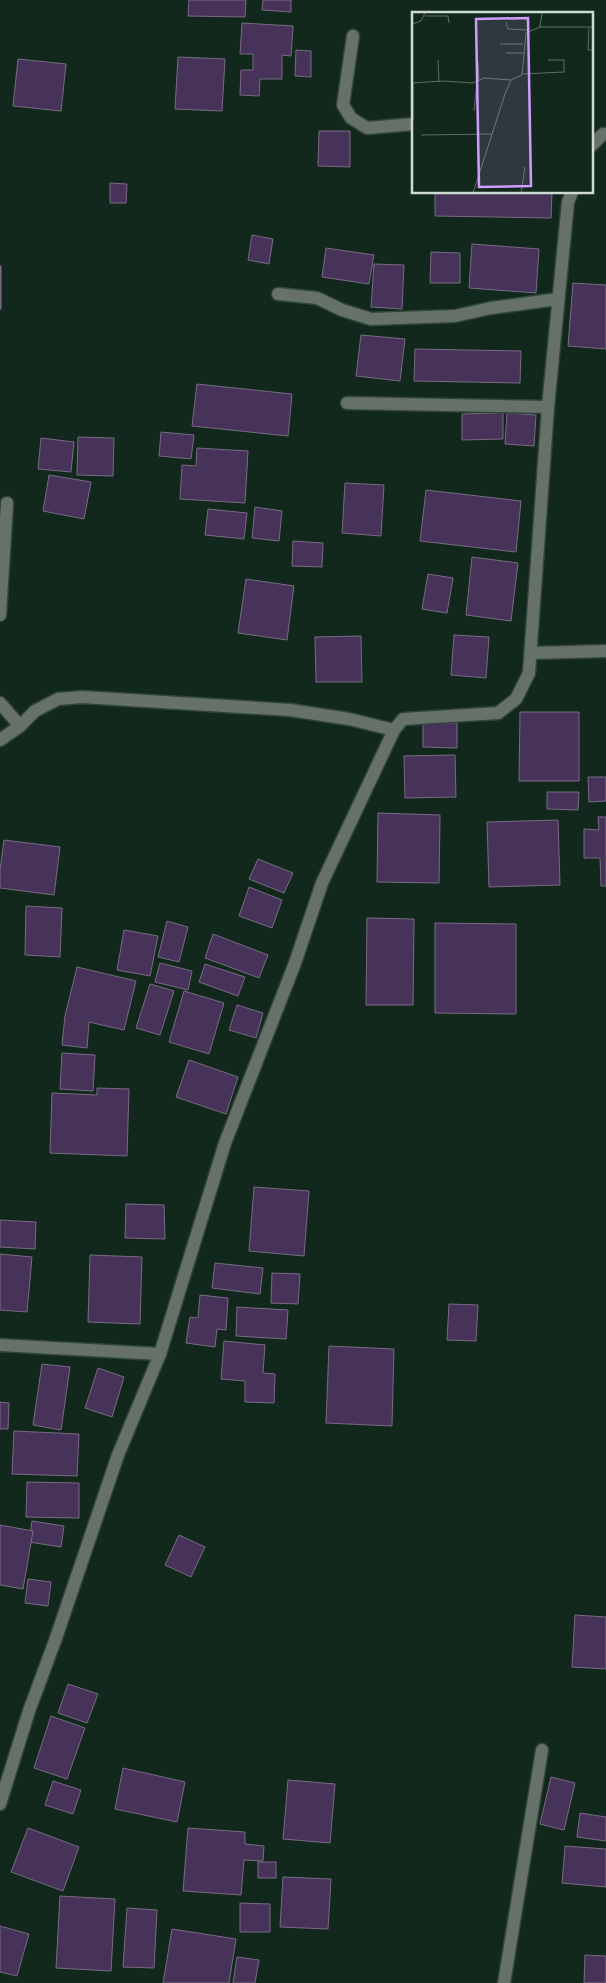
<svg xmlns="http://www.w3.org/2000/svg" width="606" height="1983" viewBox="0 0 606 1983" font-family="Commissioner,sans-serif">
<rect width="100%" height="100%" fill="#12281c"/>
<g fill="#47325a" stroke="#776c82">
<polygon points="189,0 246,0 245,17 188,16"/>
<polygon points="263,0 291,0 291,12 262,10"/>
<polygon points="242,23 293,26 291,56 282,55 282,79 260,79 259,96 240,95 241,70 253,70 253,54 240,54"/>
<polygon points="296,50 311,51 311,77 295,76"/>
<polygon points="178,57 225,59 222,111 175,109"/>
<polygon points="18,59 66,64 61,111 13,106"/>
<polygon points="319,131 350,131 350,167 318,166"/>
<polygon points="110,183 127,184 126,203 110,203"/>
<polygon points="435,192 552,192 551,218 435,216"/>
<polygon points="252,235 273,239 269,264 248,260"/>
<polygon points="472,244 539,249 536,293 469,288"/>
<polygon points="326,248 374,255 369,284 322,277"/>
<polygon points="431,252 460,253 460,283 430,283"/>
<polygon points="374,264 404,265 402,309 371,307"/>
<rect x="0" y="266" width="1" height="43"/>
<polygon points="573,283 606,285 606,349 568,346"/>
<polygon points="361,335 405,339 400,381 356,376"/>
<polygon points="415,349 521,351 520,383 414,381"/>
<polygon points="197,384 292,394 288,436 192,426"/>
<polygon points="503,413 503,439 462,440 462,414"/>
<polygon points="507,413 536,415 534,446 505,444"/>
<polygon points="161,432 194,435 191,459 159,456"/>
<polygon points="78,437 114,438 113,476 77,475"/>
<polygon points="41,438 74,442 71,472 38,469"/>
<polygon points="197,448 248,451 245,503 180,499 182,465 196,466"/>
<polygon points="49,475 91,482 84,519 43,511"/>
<polygon points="345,483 384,485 381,536 342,533"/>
<polygon points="426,490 521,501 516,552 420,541"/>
<polygon points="255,507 282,511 279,541 252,538"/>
<polygon points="208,509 247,513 244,539 205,535"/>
<polygon points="293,541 323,543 322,567 292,566"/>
<polygon points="472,557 518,563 511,621 466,615"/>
<polygon points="428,574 453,578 447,613 422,609"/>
<polygon points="246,579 294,586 287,640 238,633"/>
<polygon points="454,635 489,637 486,678 451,675"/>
<polygon points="361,636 362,682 316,682 315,637"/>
<polygon points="520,712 579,712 579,781 519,781"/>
<polygon points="423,723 457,723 457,748 423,747"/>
<polygon points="455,755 456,797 405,798 404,756"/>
<polygon points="588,777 606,777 606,801 589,802"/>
<polygon points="547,792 579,792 578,810 547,809"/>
<polygon points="378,813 440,815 439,883 377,882"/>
<polygon points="598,817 606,817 606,886 601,886 600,858 584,858 584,829 599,830"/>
<polygon points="558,820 560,885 489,887 487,822"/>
<polygon points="4,840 60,847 54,895 0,888 0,870"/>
<polygon points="258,859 293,873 284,893 249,879"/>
<polygon points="249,887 282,900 272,928 239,916"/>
<polygon points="26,906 62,908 60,957 25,955"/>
<polygon points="367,918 414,919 413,1005 366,1005"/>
<polygon points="167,921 188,927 179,962 158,957"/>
<polygon points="435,923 516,924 516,1014 435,1013"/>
<polygon points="124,930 158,936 150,976 117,970"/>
<polygon points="213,934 268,955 259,978 205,958"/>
<polygon points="160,963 192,971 188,990 155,982"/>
<polygon points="205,964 245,977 238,996 199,982"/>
<polygon points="77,967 136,981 124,1030 89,1022 87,1048 62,1045 65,1016"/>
<polygon points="150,984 174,991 160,1035 136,1028"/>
<polygon points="184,991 224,1003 209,1054 169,1042"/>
<polygon points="237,1005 263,1013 256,1038 229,1030"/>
<polygon points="62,1053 95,1055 93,1091 60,1089"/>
<polygon points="189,1060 238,1077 226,1114 176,1097"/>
<polygon points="97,1088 129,1089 127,1156 50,1153 52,1093 97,1095"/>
<polygon points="254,1187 309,1191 304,1256 249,1251"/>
<polygon points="126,1204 164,1205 165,1239 125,1238"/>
<polygon points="0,1220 36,1222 35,1249 0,1247"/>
<polygon points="0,1254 32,1257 27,1312 0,1310"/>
<polygon points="90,1255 142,1257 140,1324 88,1322"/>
<polygon points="215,1263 263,1268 260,1294 212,1288"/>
<polygon points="272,1273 300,1274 298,1304 271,1303"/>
<polygon points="200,1295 228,1298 226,1330 217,1329 215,1347 186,1343 190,1317 198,1318"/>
<polygon points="449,1304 478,1305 476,1341 447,1340"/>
<polygon points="237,1307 288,1310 286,1339 236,1336"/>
<polygon points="224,1341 265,1345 263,1373 275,1374 274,1403 245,1402 245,1381 221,1379"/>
<polygon points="329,1346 394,1349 392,1426 326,1423"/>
<polygon points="42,1364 70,1367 61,1430 33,1425"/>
<polygon points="98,1368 124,1377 112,1417 85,1408"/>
<polygon points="0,1402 9,1403 8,1429 0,1429"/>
<polygon points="14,1431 79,1434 77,1476 12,1474"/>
<polygon points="27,1482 79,1483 79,1518 26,1517"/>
<polygon points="32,1521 64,1526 61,1547 29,1542"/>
<polygon points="0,1525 33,1531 23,1589 0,1585"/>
<polygon points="179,1535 205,1547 191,1577 165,1565"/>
<polygon points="28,1579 51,1582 48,1606 25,1603"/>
<polygon points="575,1615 606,1617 606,1669 572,1667"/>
<polygon points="68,1684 98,1694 87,1723 58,1713"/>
<polygon points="51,1716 85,1728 67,1779 34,1768"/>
<polygon points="123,1768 185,1782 177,1822 115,1809"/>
<polygon points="551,1777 575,1783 564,1830 540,1824"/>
<polygon points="288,1780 335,1784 330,1843 283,1839"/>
<polygon points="53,1781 81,1790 73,1814 45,1805"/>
<polygon points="580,1813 606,1817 606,1841 577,1837"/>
<polygon points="28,1828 79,1847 63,1891 11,1872"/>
<polygon points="188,1828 245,1832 245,1844 264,1846 263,1861 244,1860 241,1895 183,1891"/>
<polygon points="565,1846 606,1849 606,1887 562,1883"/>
<rect x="258" y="1862" width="18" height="16"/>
<polygon points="283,1877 331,1879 328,1929 280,1927"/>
<polygon points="60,1896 115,1899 111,1971 56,1968"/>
<polygon points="240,1903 270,1904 270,1932 240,1932"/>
<polygon points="127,1908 157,1910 154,1968 123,1967"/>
<polygon points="0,1926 29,1934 17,1976 0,1972"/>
<polygon points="172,1929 236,1939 229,1983 163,1983"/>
<polygon points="585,1955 606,1956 606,1983 584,1983"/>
<polygon points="237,1957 259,1960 255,1983 233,1983"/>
</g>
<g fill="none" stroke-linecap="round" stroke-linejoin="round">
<g stroke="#304539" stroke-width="15">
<g id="minor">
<polyline points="353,36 343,105 351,118 367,128 414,124"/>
<polyline points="592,145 603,134 606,134"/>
<polyline points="278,294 317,298 342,310 371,319 455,316 491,308 558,299"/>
<polyline points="347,403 548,407"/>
<polyline points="0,615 7,503"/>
<polyline points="531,653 606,651"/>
<polyline points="0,703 20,726"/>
<polyline points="0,740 20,726 35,711 58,699 82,697 290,710 349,719 394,730"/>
<polyline points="0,1345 160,1354"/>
<polyline points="0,1804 29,1711 56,1638 118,1455 160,1354 225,1143 295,963 322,883 394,730 403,719 498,713 516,699 529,673 548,407 568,202 572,192"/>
<polyline points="504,1983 542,1750"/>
</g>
</g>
<use href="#minor" stroke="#66716a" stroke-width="12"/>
</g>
<g transform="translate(412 12)">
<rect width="181" height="181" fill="#12281c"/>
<path fill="none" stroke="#5d7065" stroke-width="1" d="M13 4H36L37 11M94 10 96 17 115 18M0 12 9 9 13 1M128 15H182M177 16 176 38H182M88 32H111M94 41H111M26 48 27 70M66 50 67 69M110 62 152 60V48H136M0 71 31 69 61 71 72 66 99 68M1 71V108M62 99 65 70M9 123 80 122M61 181 93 82 99 68 110 63 114 21 128 15 130 1M109 181 113 155"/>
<path fill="#d09dff" fill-opacity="0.15" stroke="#d09dff" stroke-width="2.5" d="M116 6 119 174 67 175 64 7Z"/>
<rect width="181" height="181" fill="none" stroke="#cddbd2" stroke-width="2.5"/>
</g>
</svg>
